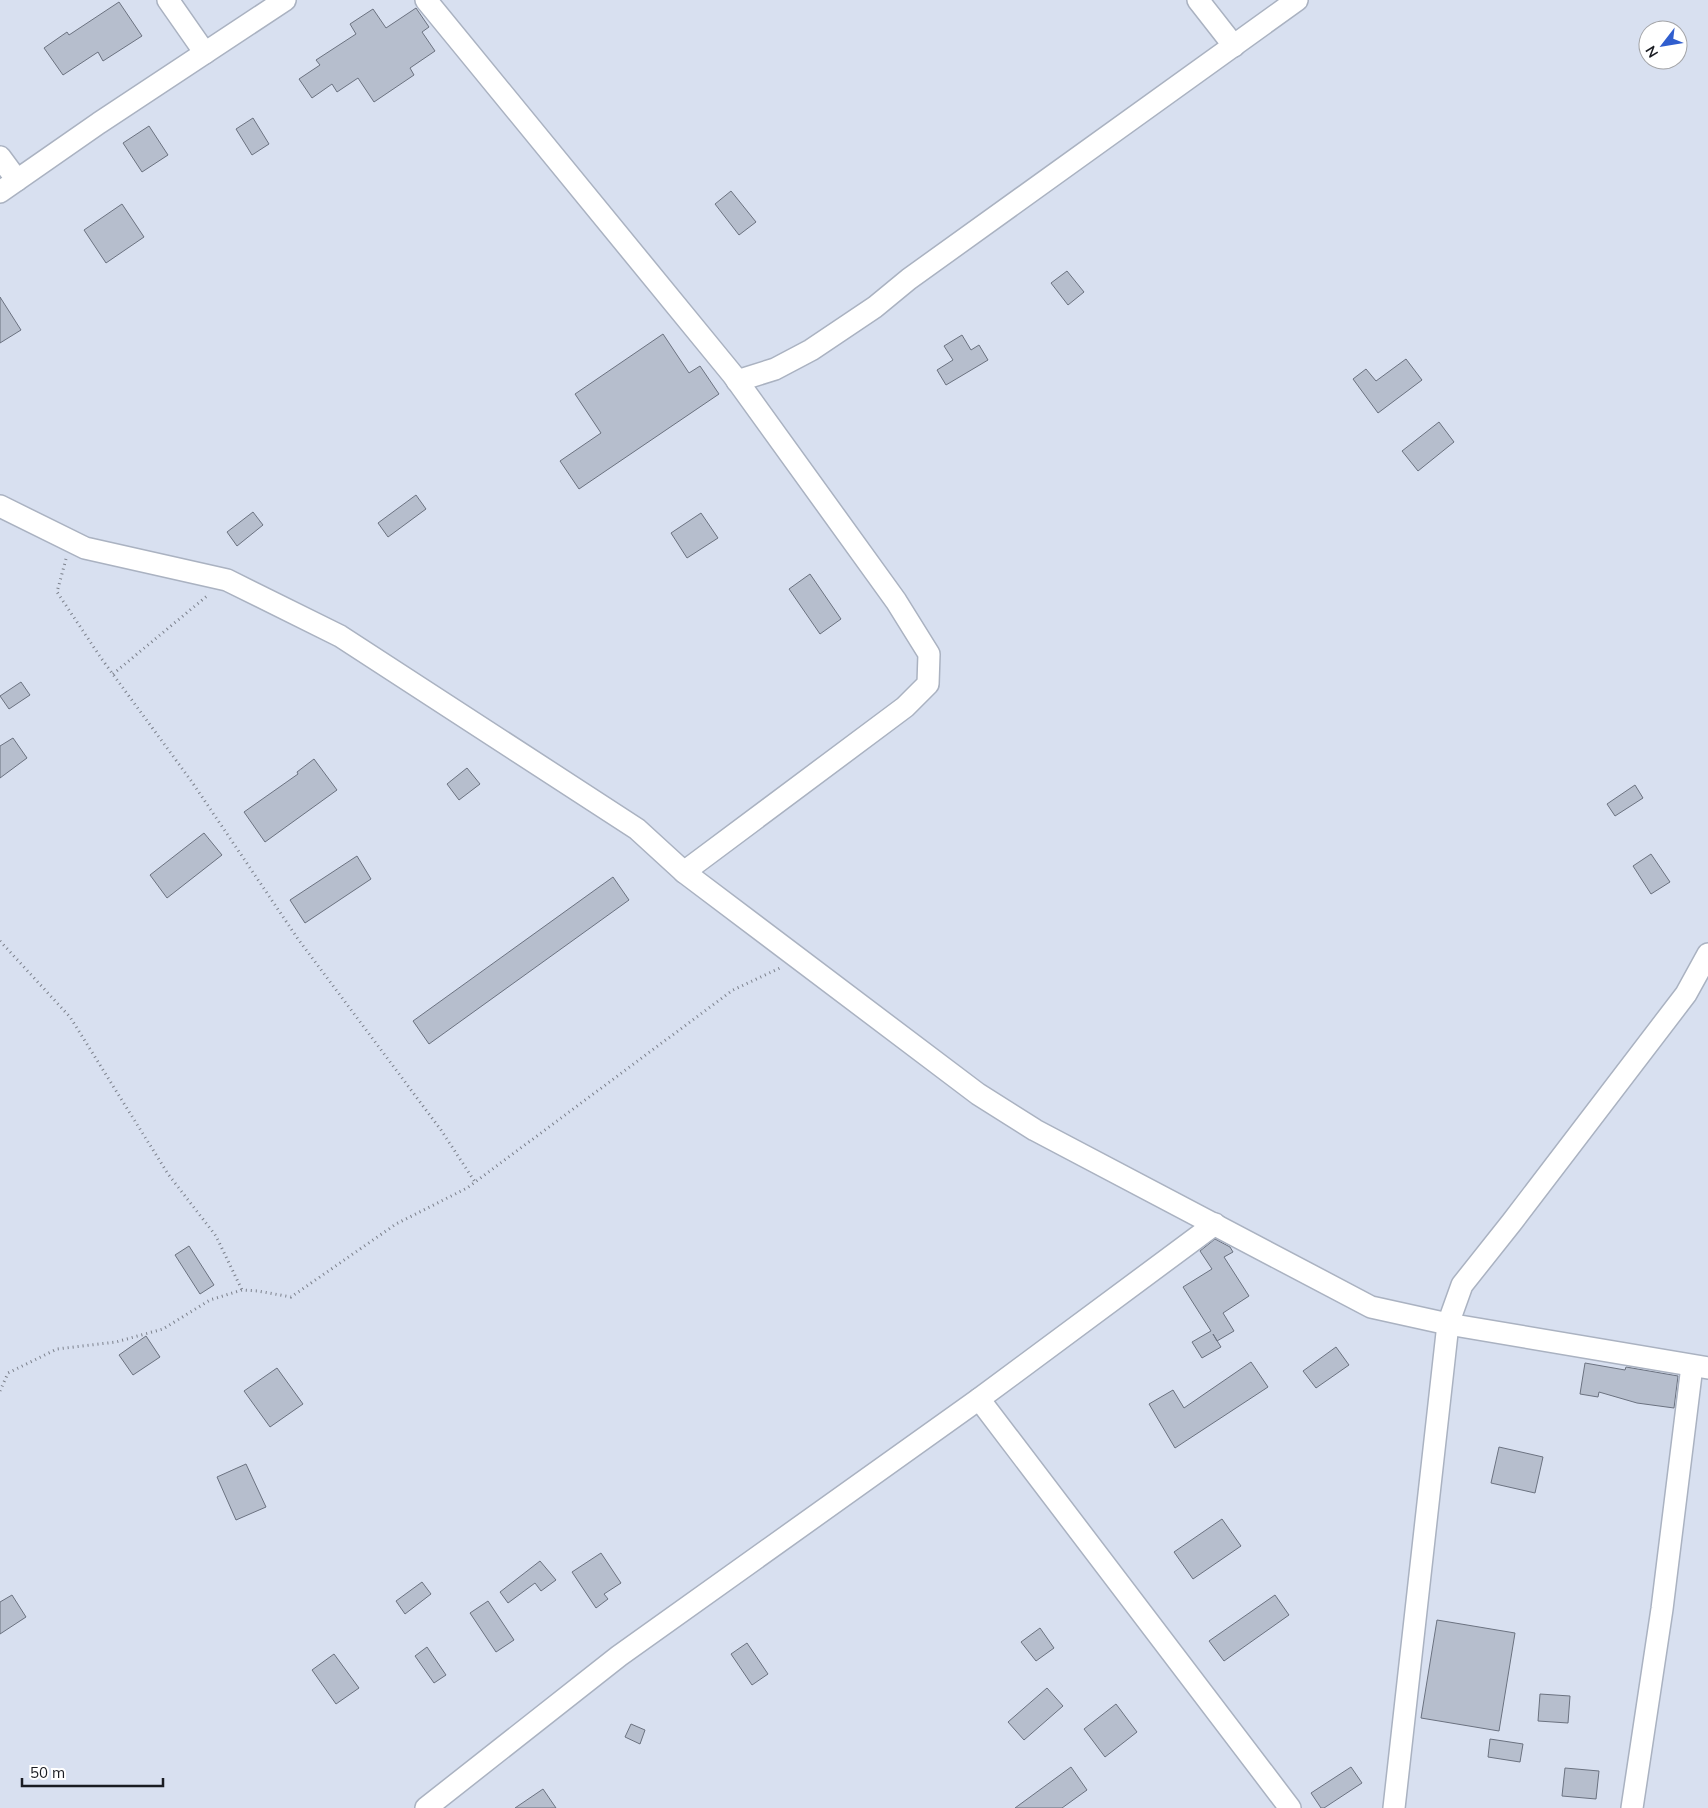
<svg xmlns="http://www.w3.org/2000/svg" width="1708" height="1808" viewBox="0 0 1708 1808" font-family="Mulish,sans-serif">
<rect width="100%" height="100%" fill="#d8e0f0"/>
<g fill="#b6becd" stroke="#6b7280">
<polygon points="119,2 142,36 103,61 98,52 63,75 44,48 67,32 69,35"/>
<polygon points="416,8 429,27 422,32 435,51 410,68 414,75 374,102 358,78 337,92 332,84 312,98 299,79 320,65 316,60 356,34 350,24 373,9 386,28"/>
<polygon points="253,118 269,144 252,155 236,129"/>
<polygon points="149,126 168,155 142,172 123,143"/>
<polygon points="731,191 756,222 739,235 715,204"/>
<polygon points="122,204 144,237 106,263 84,230"/>
<polygon points="1067,271 1084,292 1068,305 1051,283"/>
<polygon points="0,297 21,330 0,343"/>
<polygon points="663,334 689,373 700,366 719,394 579,489 560,461 601,433 575,394"/>
<polygon points="962,335 971,350 979,345 988,360 946,385 937,370 953,360 944,346"/>
<polygon points="1406,359 1422,380 1378,413 1353,379 1366,369 1376,381"/>
<polygon points="1439,422 1454,442 1418,471 1402,451"/>
<polygon points="416,495 426,509 388,537 378,523"/>
<polygon points="253,512 263,525 237,546 227,532"/>
<polygon points="701,513 718,538 687,558 671,533"/>
<polygon points="810,574 841,619 820,634 789,589"/>
<polygon points="21,682 30,695 9,709 0,696"/>
<polygon points="13,738 27,758 0,778 0,746"/>
<polygon points="314,759 337,790 265,842 244,812 298,774 297,772"/>
<polygon points="467,768 480,784 459,800 447,784"/>
<polygon points="1635,785 1643,798 1615,816 1607,804"/>
<polygon points="204,833 222,855 167,898 150,875"/>
<polygon points="1651,854 1670,882 1651,894 1633,866"/>
<polygon points="357,856 371,879 305,923 290,900"/>
<polygon points="613,877 629,900 429,1044 413,1021"/>
<polygon points="1215,1239 1230,1247 1233,1252 1224,1257 1249,1296 1223,1313 1234,1331 1217,1341 1213,1334 1221,1347 1202,1358 1192,1342 1211,1331 1183,1287 1212,1269 1200,1251"/>
<polygon points="189,1246 214,1285 200,1294 175,1255"/>
<polygon points="146,1336 160,1357 133,1375 119,1355"/>
<polygon points="1336,1347 1349,1365 1316,1388 1303,1371"/>
<polygon points="1251,1362 1268,1387 1175,1448 1149,1404 1173,1390 1184,1408"/>
<polygon points="1585,1363 1625,1370 1626,1367 1678,1376 1674,1408 1637,1403 1599,1392 1598,1397 1580,1394"/>
<polygon points="277,1368 303,1404 270,1427 244,1391"/>
<polygon points="1499,1447 1543,1457 1535,1493 1491,1483"/>
<polygon points="246,1464 266,1507 236,1520 217,1477"/>
<polygon points="1222,1519 1241,1546 1193,1579 1174,1552"/>
<polygon points="601,1553 621,1583 604,1594 608,1599 596,1608 572,1572"/>
<polygon points="540,1561 556,1580 541,1591 535,1583 508,1603 500,1592"/>
<polygon points="422,1582 431,1594 405,1614 396,1601"/>
<polygon points="12,1595 26,1617 0,1634 0,1602"/>
<polygon points="1275,1595 1289,1615 1224,1661 1209,1641"/>
<polygon points="488,1601 514,1640 496,1652 470,1613"/>
<polygon points="1437,1620 1515,1633 1499,1731 1421,1718"/>
<polygon points="1040,1628 1054,1648 1036,1661 1021,1642"/>
<polygon points="747,1643 768,1674 752,1685 731,1654"/>
<polygon points="427,1647 446,1675 434,1683 415,1656"/>
<polygon points="334,1654 359,1688 336,1704 312,1670"/>
<polygon points="1047,1688 1063,1706 1024,1740 1008,1722"/>
<polygon points="1540,1694 1570,1696 1568,1723 1538,1721"/>
<polygon points="1116,1704 1137,1732 1105,1757 1084,1729"/>
<polygon points="631,1724 645,1730 640,1744 625,1737"/>
<polygon points="1490,1739 1523,1744 1520,1762 1488,1757"/>
<polygon points="1071,1767 1087,1790 1062,1808 1015,1808"/>
<polygon points="1351,1767 1362,1783 1324,1808 1321,1808 1311,1793"/>
<polygon points="1565,1768 1599,1771 1596,1799 1562,1796"/>
<polygon points="543,1789 556,1808 515,1808"/>
</g>
<g fill="none" stroke-linecap="round" stroke-linejoin="round">
<g stroke="#aab2c1" stroke-width="24">
<g id="minor">
<polyline points="168,0 205,53"/>
<polyline points="426,0 733,375 896,601 929,654 928,684 905,707 684,872"/>
<polyline points="1198,0 1234,46"/>
<polyline points="0,157 17,180"/>
<polyline points="0,192 99,123 285,0"/>
<polyline points="737,381 775,369 811,350 875,307 909,279 1297,0"/>
<polyline points="0,506 85,548 227,580 340,636 637,829 684,872 978,1094 1035,1130 1371,1307 1448,1324 1708,1368"/>
<polyline points="979,1399 1290,1808"/>
<polyline points="426,1808 619,1656 979,1399 1215,1224"/>
<polyline points="1394,1808 1448,1324 1462,1285 1512,1222 1686,994 1708,954"/>
<polyline points="1632,1808 1662,1609 1692,1366"/>
</g>
</g>
<g stroke="#7c818c" stroke-width="3" stroke-dasharray="1 4" stroke-linecap="butt">
<polyline points="66,559 57,592 101,658 192,782 298,939 441,1130 475,1182"/>
<polyline points="113,674 207,596"/>
<polyline points="0,941 70,1017 168,1174 216,1236 242,1290"/>
<polyline points="0,1391 8,1373 57,1349 116,1342 163,1329 210,1300 242,1290 258,1291 291,1297 396,1224 467,1188 733,990 780,968"/>
</g>
<use href="#minor" stroke="#fff" stroke-width="21"/>
</g>
<g transform="translate(1663 45) rotate(239)"><circle r="24" fill="#ffffff" stroke="#a3a4a7"/>
<path d="M0-4L9 19L0 12L-9 19Z" fill="#305ece"/>
<text y="-8" font-size="14" font-weight="bold" text-anchor="middle" fill="#1a1c22">N</text>
</g>
<path d="M22 1778v8h141v-8" fill="none" stroke="#1a1c22" stroke-width="2.5"/>
<text x="30" y="1778" font-size="15" fill="#1a1c22" stroke="#ffffff" stroke-width="4" paint-order="stroke">50 m</text>
</svg>
